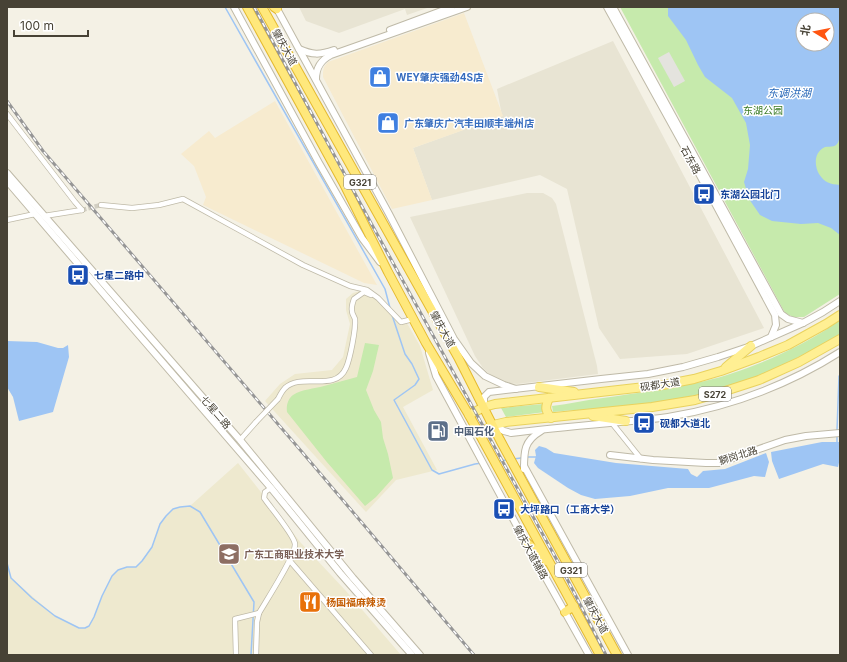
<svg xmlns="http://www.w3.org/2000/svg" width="847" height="662" viewBox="0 0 847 662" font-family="Inter,'Noto Sans SC',sans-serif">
<rect width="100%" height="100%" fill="#f4f1e5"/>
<g fill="#e8e4d3">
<polygon points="299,7 430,7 407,15 405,9 339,33 306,21"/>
<polygon points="613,41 764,328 687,354 620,359 599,328 567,189 540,175 432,200 413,148 502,116 497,89"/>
<polygon points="527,193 543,193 552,198 556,204 597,366 598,374 517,384 509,383 495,379 483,368 475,356 410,217"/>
</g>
<g fill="#f7ebcf">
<polygon points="464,13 503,116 413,148 432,200 392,209 323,77 323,72 324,67 328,62"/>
<polygon points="275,101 377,285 364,283 203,205 206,197 194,166 181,154 209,131 215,138"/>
</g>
<g fill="#eee9cf">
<polygon points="360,291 376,297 408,325 420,346 433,390 403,407 437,470 396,480 366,512 265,401 280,384 295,374 332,370 343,357 350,324 346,310 346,299 353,293"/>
<polygon points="238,463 301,543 346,591 401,655 7,655 7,563 11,578 55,616 79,628 85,628 89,626 94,617 102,596 112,576 118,570 127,567 136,567 142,561 152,547 160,524 166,516 173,509 180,507 190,506"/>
</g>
<g fill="#c6eaac" fill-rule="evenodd">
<path d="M620 7H840V294L804 317H793L785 313ZM803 20H827V44H803Z"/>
<path d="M840 320V334C820 346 800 357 778 367 732 389 682 400 632 406 622 407 611 408 601 409 585 410 569 410 553 412L552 406C569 404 586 400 603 398 637 393 671 389 705 381 748 371 805 346 840 320Z"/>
<path d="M365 343 379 345 373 371 366 390 374 410 381 422 383 438 388 454 393 478 376 497 365 506 326 461 287 412C286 405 288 399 293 395 302 389 314 389 324 386 335 383 346 380 357 377Z"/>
<polygon points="543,404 545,412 506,417 501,408"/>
</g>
<polygon fill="#e4e3de" points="669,52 685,81 674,87 658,58"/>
<g fill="#9ec5f4" fill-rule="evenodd">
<path d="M668 7H840V135C839 138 839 142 837 144 834 148 829 146 825 147 814 152 814 165 819 174 825 183 830 184 840 185V235L831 228 818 223 801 224 772 221 760 215 749 199 744 182 748 169 750 145 746 123 732 98 705 77 698 65 686 40 668 16ZM803 20H827V44H803Z"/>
<polygon points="7,341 37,342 58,348 63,348 68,345 69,357 53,412 19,421 13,397 7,387"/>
<polygon points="822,442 840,442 840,458 838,467 823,464 779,479 772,461 771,452"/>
<polygon points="539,446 546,448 554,453 616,463 688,469 691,474 697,477 703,471 725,469 766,453 769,462 765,477 754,476 709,488 668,488 630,496 595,499 581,495 568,488 538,468 534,463 536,456 535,450"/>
</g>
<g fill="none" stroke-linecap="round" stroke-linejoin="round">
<g stroke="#9ec5f4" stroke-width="1.5">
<polyline points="225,7 385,289 390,308"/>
<polyline points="392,315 405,354 412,364 419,379 415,385 394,400 432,470 439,474 475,464 482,463"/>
<polyline points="837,430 839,376"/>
<polyline points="837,442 837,436"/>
<polyline points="527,457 537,457"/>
<polyline points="513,459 521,458"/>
<polyline points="497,461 507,460"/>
<polyline points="7,563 11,578 32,598 55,616 79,628 85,628 89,626 94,617 102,596 112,576 118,570 127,567 136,567 142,561 152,547 160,524 166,516 173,509 180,507 190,506 200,512 254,602 251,655"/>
</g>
<polyline stroke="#d1cec2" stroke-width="4.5" stroke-dasharray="4.5 2" stroke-linecap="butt" points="82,210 101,205"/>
<g stroke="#bfbaa8" stroke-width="6">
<g id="minor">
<polyline points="7,114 75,202 82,210"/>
<polyline points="101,205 132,208 159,205 183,199 303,265 350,286 367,290 378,298 401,322 413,319"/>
<polyline points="44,216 82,210"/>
<polyline points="7,220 35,214"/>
<path d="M278 399C280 395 282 391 285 388 302 372 335 393 346 368 350 359 356 329 355 319 354 316 352 314 352 311 351 307 353 302 354 299L364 292 371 295"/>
<polyline points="612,423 641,459"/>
<polyline points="240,440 256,422"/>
<polyline points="290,561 371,655"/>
<polyline points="236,655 235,619 259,613"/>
<path d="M256 655 257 622 259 613C266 601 296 555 295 544 294 535 270 507 264 498L265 492 271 488"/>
</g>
</g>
<g stroke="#bfbaa8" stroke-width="8">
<g id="tertiary">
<polyline points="234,7 319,163 362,238 380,262"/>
<polyline points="276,7 389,214 454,339 471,363 485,376 504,385 516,389"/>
<polyline points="607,7 696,168 775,315 776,325 771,337"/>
<polyline points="613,7 781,314 788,319 803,323"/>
<polyline points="390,30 452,7"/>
<path d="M299 49C312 55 320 55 334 50"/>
<path d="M316 79C316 67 321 60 331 55L467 7"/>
<polyline points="7,173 240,440 353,578 420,655"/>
<polyline points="7,181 126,320 271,488 340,573 412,655"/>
<polyline points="429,353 436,376 525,541 589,655"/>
<polyline points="484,407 484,397 489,392 601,379 648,374 683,367 718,357 751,346 803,323 823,312 840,301"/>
<path d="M493 425 504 431 511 433C544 429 577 426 610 423 630 421 649 420 668 417 729 407 788 385 840 352"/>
<polyline points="610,455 653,460 706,463 719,463 785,440 806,436 840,433"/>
<polyline points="524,466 628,655"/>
<path d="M524 469C524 451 524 441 541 431"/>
</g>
</g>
<g stroke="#e9d25e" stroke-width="10">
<g id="primary">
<polyline points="726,367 751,346"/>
<polyline points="539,387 574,392"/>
<path d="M549 398C545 407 545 410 551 418"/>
<polyline points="469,415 484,407 495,404 627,389 663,385 694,379 721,371 759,357 788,345 826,324 840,315"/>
<polyline points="593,416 626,421"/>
<polyline points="479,433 493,425 506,422 652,407 695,400 716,394 759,380 799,362 840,339"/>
</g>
</g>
<g stroke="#e5ba2e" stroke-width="10">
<g id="trunk">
<polyline points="247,7 343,182 388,272 426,343 469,415 491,455 600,655"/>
<polyline points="262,7 458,357 500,440 617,655"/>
<polyline points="274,7 277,9"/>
<polyline points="525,541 547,561"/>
<polyline points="565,612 574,606"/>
</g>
</g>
<use href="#minor" stroke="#fff" stroke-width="4.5"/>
<use href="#tertiary" stroke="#fff" stroke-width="6"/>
<use href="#primary" stroke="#ffef93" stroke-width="8"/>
<use href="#trunk" stroke="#ffe87c" stroke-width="8"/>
<g stroke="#969696" stroke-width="3">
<g id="rail">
<polyline points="254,7 371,223 563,571 606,655"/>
<polyline points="7,101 43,151 302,452 474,655"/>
</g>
</g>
<use href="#rail" stroke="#fff" stroke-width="1.5" stroke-dasharray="4.5" stroke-linecap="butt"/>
<g stroke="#bfbaa8" stroke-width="6" stroke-linecap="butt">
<polyline id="minor-bridge" points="256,422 278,399"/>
</g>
<use href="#minor-bridge" stroke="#fff" stroke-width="4.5"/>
</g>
<defs>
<g id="shop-square" transform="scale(1.15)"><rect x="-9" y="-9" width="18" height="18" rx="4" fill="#3f7fe0" stroke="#fff"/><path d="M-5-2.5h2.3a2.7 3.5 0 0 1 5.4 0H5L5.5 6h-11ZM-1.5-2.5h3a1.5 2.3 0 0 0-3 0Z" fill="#fff"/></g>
<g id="bus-square" transform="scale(1.15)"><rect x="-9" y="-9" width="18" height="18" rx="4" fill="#1a4fb4" stroke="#fff"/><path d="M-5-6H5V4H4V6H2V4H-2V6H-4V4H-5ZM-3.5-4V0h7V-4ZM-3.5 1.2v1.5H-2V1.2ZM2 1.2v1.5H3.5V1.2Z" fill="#fff"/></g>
<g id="fuel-square" transform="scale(1.15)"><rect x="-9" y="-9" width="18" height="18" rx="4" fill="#5c6f8a" stroke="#fff"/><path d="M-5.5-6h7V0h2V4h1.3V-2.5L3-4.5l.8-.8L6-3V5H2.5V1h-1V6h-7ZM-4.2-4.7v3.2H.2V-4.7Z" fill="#fff"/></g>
<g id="university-square" transform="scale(1.15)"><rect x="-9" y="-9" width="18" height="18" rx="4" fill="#8d6e63" stroke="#fff"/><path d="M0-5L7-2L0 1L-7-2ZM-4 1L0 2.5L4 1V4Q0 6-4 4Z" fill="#fff"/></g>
<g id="restaurant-square" transform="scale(1.15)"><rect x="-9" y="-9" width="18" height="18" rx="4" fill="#e8710a" stroke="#fff"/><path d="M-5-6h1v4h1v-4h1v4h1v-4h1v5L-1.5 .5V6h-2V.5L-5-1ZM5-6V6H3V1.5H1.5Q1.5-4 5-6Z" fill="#fff"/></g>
</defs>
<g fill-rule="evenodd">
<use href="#shop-square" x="380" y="77"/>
<use href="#shop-square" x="388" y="123"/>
<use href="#bus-square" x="704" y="194"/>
<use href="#bus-square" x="78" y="275"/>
<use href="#bus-square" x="644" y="423"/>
<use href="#fuel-square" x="438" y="431"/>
<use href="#bus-square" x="504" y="509"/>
<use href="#university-square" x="229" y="554"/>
<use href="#restaurant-square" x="310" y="602"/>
</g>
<g text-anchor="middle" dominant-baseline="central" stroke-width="3" stroke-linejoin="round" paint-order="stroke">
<g fill="#fff" stroke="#7e7b72" stroke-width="1">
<rect x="344" y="175" width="32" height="14" rx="3"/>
<rect x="699" y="387" width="32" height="14" rx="3"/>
<rect x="555" y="563" width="32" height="14" rx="3"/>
</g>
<g font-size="9" font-weight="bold" fill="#474235">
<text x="360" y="182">G321</text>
<text x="715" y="394">S272</text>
<text x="571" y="570">G321</text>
</g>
<g font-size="10" fill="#474235" stroke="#fff">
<text transform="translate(285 47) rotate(61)">肇庆大道</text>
<text transform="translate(691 160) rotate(61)">石东路</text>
<text transform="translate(443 329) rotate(61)">肇庆大道</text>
<text transform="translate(660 384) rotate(-9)">砚都大道</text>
<text transform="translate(216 412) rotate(49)">七星二路</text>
<text transform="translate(738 455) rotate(-17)">獅岗北路</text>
<text transform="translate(531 552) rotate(61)">肇庆大道辅路</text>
<text transform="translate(596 615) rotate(61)">肇庆大道</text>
</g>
<g font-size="10" font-weight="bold" fill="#366cbe" stroke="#fff" text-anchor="start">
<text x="396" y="77">WEY肇庆强劲4S店</text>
<text x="404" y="123">广东肇庆广汽丰田顺丰端州店</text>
</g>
<g font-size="10" fill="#3a7b25" stroke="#fff">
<text x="763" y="110">东湖公园</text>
</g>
<g font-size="10" font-weight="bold" fill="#164399" stroke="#fff" text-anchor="start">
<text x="720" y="194">东湖公园北门</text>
<text x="94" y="275">七星二路中</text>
<text x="660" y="423">砚都大道北</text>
<text x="520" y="509">大坪路口（工商大学）</text>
</g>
<g font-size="10" font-weight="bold" fill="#4e5e75" stroke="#fff" text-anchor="start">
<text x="454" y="431">中国石化</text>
</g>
<g font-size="10" font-weight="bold" fill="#785e54" stroke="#fff" text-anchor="start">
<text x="244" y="554">广东工商职业技术大学</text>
</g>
<g font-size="10" font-weight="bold" fill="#c56008" stroke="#fff" text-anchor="start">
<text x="326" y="602">杨国福麻辣烫</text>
</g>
<g font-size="11" font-style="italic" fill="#2868b8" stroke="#fff">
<text x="789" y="93">东调洪湖</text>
</g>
</g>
<rect width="847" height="662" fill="none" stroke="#474235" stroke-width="16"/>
<g transform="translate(815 32) rotate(280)"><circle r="19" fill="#ffffff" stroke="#b5b3ae"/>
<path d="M0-3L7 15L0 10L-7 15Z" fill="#ff5511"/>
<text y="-6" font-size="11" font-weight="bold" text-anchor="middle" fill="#474235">北</text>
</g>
<path d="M14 30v6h74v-6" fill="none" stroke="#474235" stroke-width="2"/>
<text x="20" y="30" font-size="12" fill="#474235" stroke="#ffffff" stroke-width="3" paint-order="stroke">100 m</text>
</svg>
